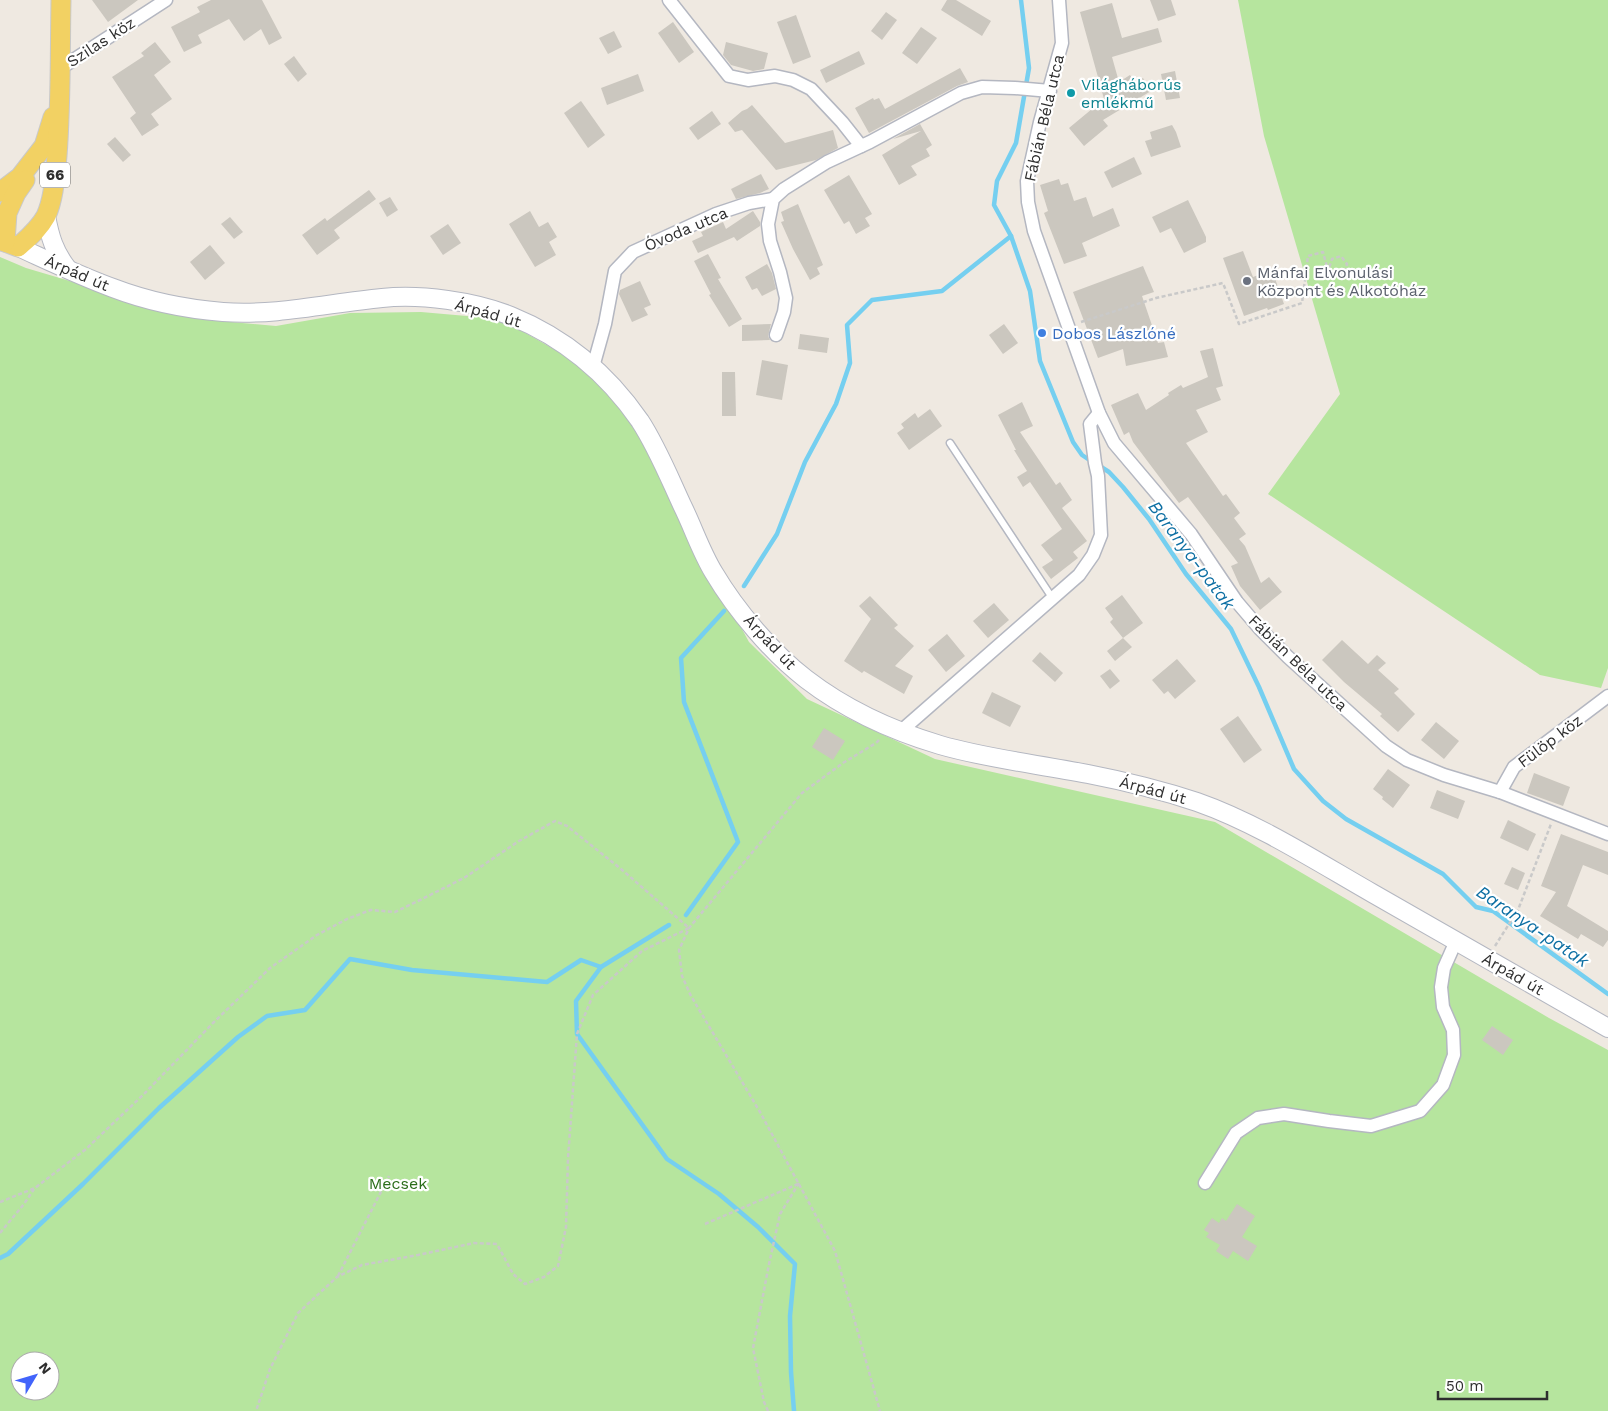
<svg xmlns="http://www.w3.org/2000/svg" width="1608" height="1411" viewBox="0 0 1608 1411" font-family="'Work Sans',sans-serif">
<rect width="100%" height="100%" fill="#efe9e1"/>
<g fill="#b6e59e" fill-rule="evenodd">
<polygon points="1238,0 1608,0 1608,668 1601,688 1540,675 1268,494 1340,394 1264,136"/>
<path d="M0 257 26 268 198 319 276 326 350 313 421 312 501 319 594 372 629 411 664 485 749 642 807 699 935 759 1215 822 1549 1018 1608 1050V1411H0ZM20 1361H50V1391H20Z"/>
</g>
<g fill="none" stroke-linecap="round" stroke-linejoin="round">
<g stroke="#75cff0" stroke-width="4.5">
<polyline points="1021,0 1029,68 1016,143 997,181 994,205 1011,236 1030,291 1040,361 1073,442 1082,455 1091,461"/>
<polyline points="1098,465 1109,472 1123,487 1149,519 1186,574 1231,629 1259,687 1294,769 1323,801 1346,819 1443,874 1476,907 1493,911 1608,994"/>
<polyline points="744,586 777,534 805,462 836,404 850,363 847,325 872,300 942,291 1011,236"/>
<polyline points="686,915 738,842 684,702 681,658 724,611"/>
<polyline points="669,925 601,967 576,1001 577,1034 667,1159 719,1194 758,1227 795,1264 790,1316 791,1372 794,1411"/>
<polyline points="0,1258 8,1254 83,1184 159,1108 238,1037 267,1016 305,1010 350,959 412,970 547,982 581,960 601,967"/>
</g>
</g>
<g fill="#cbc7bf">
<polygon points="92,0 138,0 108,22"/>
<polygon points="211,0 262,0 282,38 269,45 261,29 244,41 229,19 198,35 202,43 184,52 171,27 200,12 197,7"/>
<polygon points="947,0 956,0 991,21 982,36 941,10"/>
<polygon points="1150,0 1171,0 1176,15 1158,21"/>
<polygon points="1112,3 1122,38 1158,28 1162,42 1112,57 1119,82 1130,75 1135,83 1143,78 1151,91 1103,120 1108,126 1084,146 1069,128 1104,99 1080,12"/>
<polygon points="886,12 897,20 882,40 871,31"/>
<polygon points="796,15 811,57 793,64 777,22"/>
<polygon points="673,22 694,52 679,63 658,33"/>
<polygon points="921,27 937,38 917,64 902,53"/>
<polygon points="614,31 622,47 608,54 599,38"/>
<polygon points="155,42 171,62 154,75 172,99 151,114 159,125 142,136 130,118 136,113 112,77 144,56 141,53"/>
<polygon points="726,42 768,53 764,69 753,71 731,65 723,55"/>
<polygon points="859,51 865,64 826,83 820,70"/>
<polygon points="294,56 307,74 298,82 284,64"/>
<polygon points="960,68 968,82 957,86 869,133 855,108 873,98 874,100 879,98 885,109"/>
<polygon points="1175,71 1180,98 1166,100 1161,74"/>
<polygon points="638,74 644,91 607,105 601,88"/>
<polygon points="581,101 605,135 588,148 564,113"/>
<polygon points="752,105 785,143 833,130 838,148 816,160 776,170 742,130 735,132 728,123 742,111 747,109"/>
<polygon points="712,111 721,124 698,140 689,128"/>
<polygon points="920,124 932,145 926,149 930,156 911,166 917,175 899,185 882,155 921,131 893,139"/>
<polygon points="1172,125 1176,132 1181,147 1151,157 1145,141 1152,139 1150,132"/>
<polygon points="115,137 131,155 123,162 107,144"/>
<polygon points="1134,157 1142,174 1112,188 1104,172"/>
<polygon points="761,174 769,189 760,193 736,199 731,189"/>
<polygon points="849,175 872,214 865,218 870,226 856,234 849,221 844,224 824,190"/>
<polygon points="1059,179 1061,185 1068,183 1074,201 1086,197 1093,217 1113,208 1120,226 1082,243 1087,256 1064,264 1044,213 1048,211 1040,185"/>
<polygon points="369,190 376,199 334,230 340,238 317,255 302,235 325,218 327,221"/>
<polygon points="390,197 398,210 387,217 379,203"/>
<polygon points="1188,200 1206,237 1206,242 1184,253 1171,228 1160,233 1152,217"/>
<polygon points="798,204 823,265 817,268 820,274 810,280 793,249 781,222 784,221 781,212"/>
<polygon points="530,211 539,227 548,222 557,237 549,242 556,255 535,267 509,224"/>
<polygon points="753,211 760,222 760,226 737,241 734,237 698,253 692,241 703,236 701,232 723,222 726,229"/>
<polygon points="230,217 243,232 234,239 221,224"/>
<polygon points="448,224 461,243 443,255 430,236"/>
<polygon points="210,245 225,263 205,280 190,262"/>
<polygon points="1243,251 1253,277 1272,270 1284,304 1268,310 1267,308 1244,316 1223,258"/>
<polygon points="708,254 721,278 718,279 742,319 729,327 709,295 711,294 694,261"/>
<polygon points="767,264 772,273 776,289 762,296 757,288 752,290 745,277"/>
<polygon points="1143,266 1154,292 1142,296 1158,343 1164,342 1168,357 1126,366 1123,349 1098,358 1073,292"/>
<polygon points="640,281 651,305 644,308 648,315 632,322 619,294 620,290"/>
<polygon points="771,324 768,336 770,340 742,341 742,325"/>
<polygon points="1004,324 1018,343 1003,354 989,335"/>
<polygon points="800,334 829,338 827,353 798,349"/>
<polygon points="1213,348 1223,386 1216,388 1221,400 1196,410 1208,432 1186,443 1223,496 1226,494 1240,513 1234,518 1246,534 1239,539 1245,546 1261,583 1269,577 1282,592 1260,610 1240,586 1231,566 1238,563 1188,497 1179,503 1133,442 1129,432 1124,435 1111,405 1138,393 1146,410 1169,395 1168,393 1181,385 1183,388 1208,377 1200,351"/>
<polygon points="762,360 788,365 782,400 756,395"/>
<polygon points="722,372 735,372 736,416 722,416"/>
<polygon points="1022,402 1033,426 1020,432 1056,485 1060,482 1072,500 1062,508 1087,541 1073,552 1078,558 1051,579 1042,567 1053,560 1041,545 1062,529 1030,482 1023,487 1017,477 1027,471 1014,450 1016,450 998,415"/>
<polygon points="930,409 942,426 909,450 897,433 904,428 901,424 915,413 918,418"/>
<polygon points="1122,595 1143,623 1123,638 1132,647 1115,661 1107,651 1123,638 1110,622 1113,619 1105,608"/>
<polygon points="870,596 898,625 894,628 914,646 895,666 913,676 904,694 864,671 862,673 844,661 871,619 859,606"/>
<polygon points="994,603 1009,620 988,638 973,621"/>
<polygon points="947,634 965,656 946,672 928,650"/>
<polygon points="1342,640 1368,664 1377,655 1386,663 1378,670 1399,689 1394,693 1415,714 1398,732 1380,716 1382,714 1344,682 1322,660"/>
<polygon points="1040,652 1063,673 1055,682 1032,661"/>
<polygon points="1177,659 1196,681 1175,699 1168,691 1164,694 1152,680"/>
<polygon points="1110,669 1120,681 1110,689 1100,676"/>
<polygon points="992,692 1021,706 1010,727 982,713"/>
<polygon points="1238,716 1262,750 1244,763 1220,729"/>
<polygon points="1436,722 1459,741 1444,759 1421,740"/>
<polygon points="824,728 845,741 833,760 812,747"/>
<polygon points="1388,769 1410,785 1393,808 1382,799 1383,797 1373,789"/>
<polygon points="1534,773 1570,787 1563,806 1527,793"/>
<polygon points="1437,790 1465,801 1458,819 1430,808"/>
<polygon points="1508,820 1536,834 1528,851 1500,838"/>
<polygon points="1561,834 1608,852 1608,875 1583,865 1567,906 1608,931 1608,940 1603,947 1581,934 1578,939 1540,916 1556,892 1541,886"/>
<polygon points="1512,867 1525,873 1518,890 1504,884"/>
<polygon points="1492,1026 1513,1040 1503,1055 1482,1040"/>
<polygon points="1237,1204 1255,1216 1242,1237 1257,1246 1248,1261 1233,1251 1228,1259 1216,1251 1220,1245 1206,1237 1209,1233 1204,1230 1212,1218 1219,1223 1222,1218 1226,1221"/>
</g>
<g fill="none" stroke-linecap="round" stroke-linejoin="round">
<g stroke="#b4b7c1" stroke-width="9">
<polyline id="lane" points="950,443 1053,599"/>
</g>
<g stroke="#b4b7c1" stroke-width="15">
<g id="street">
<polyline points="669,0 729,76 748,80 775,76 793,80 811,89 842,122 861,146"/>
<polyline points="1059,0 1062,43 1040,122 1027,181 1028,202 1034,231 1068,326 1099,413 1114,443 1191,534 1237,602 1260,629 1288,657 1386,746 1407,760 1444,775 1500,792 1608,834"/>
<polyline points="61,68 166,0"/>
<polyline points="776,335 784,312 786,298 780,272 770,241 768,224 773,199 784,189 827,162 870,142 961,93 982,87 1015,88 1050,91"/>
<polyline points="593,367 605,324 615,271 633,252 716,214 749,203 773,199"/>
<polyline points="901,731 1079,575 1093,555 1101,535 1098,476 1095,463 1090,424 1099,413"/>
<polyline points="1500,792 1514,767 1608,696"/>
<polyline points="1205,1183 1236,1133 1258,1118 1284,1114 1329,1121 1371,1126 1420,1111 1443,1085 1454,1055 1453,1030 1443,1007 1441,987 1444,968 1456,941"/>
</g>
</g>
<g stroke="#b4b7c1" stroke-width="20">
<g id="secondary">
<path d="M46 216C50 237 54 251 67 268"/>
<path d="M18 247C49 261 80 276 113 288 147 301 186 309 223 312 276 316 329 303 382 298 421 294 474 301 511 316 565 338 607 373 640 421 657 447 669 477 682 505 693 527 701 552 714 573 736 610 772 653 806 679 845 709 893 731 940 745 988 759 1038 764 1088 774 1124 781 1161 790 1197 802 1257 823 1316 861 1372 893 1450 938 1529 983 1608 1028"/>
</g>
</g>
<g stroke="#c9c9c9" stroke-width="21">
<g id="primary">
<polyline points="0,192 20,177 44,146 53,117"/>
<path d="M0 240 18 247C28 238 39 229 46 216 54 198 55 176 57 156 61 104 60 52 61 0"/>
<polyline points="5,242 7,213 16,193 25,180"/>
</g>
</g>
<g stroke="#c9c9c9" stroke-width="2.5" stroke-dasharray="4 2.5" stroke-linecap="butt">
<polyline points="1081,322 1156,298 1223,283 1239,324 1302,303 1308,256 1323,252 1328,271 1332,259 1341,256 1347,264 1344,273 1335,276 1328,271"/>
<polyline points="879,740 876,743 843,763 802,793 689,928 679,950 682,976 691,996 760,1112 835,1251 880,1411"/>
<polyline points="1495,946 1518,910 1551,824"/>
<polyline points="0,1202 35,1188 86,1149 144,1094 213,1023 270,968 317,935 347,919 371,910 395,912 420,900 464,878 519,841 555,821 567,826 621,869 689,928 642,951 593,995 577,1034 568,1158 566,1227 558,1266 544,1277 525,1284 513,1274 497,1244 474,1243 418,1255 362,1265 337,1277 298,1313 270,1369 256,1411"/>
<polyline points="705,1224 798,1184"/>
<polyline points="0,1233 24,1204 34,1189"/>
<polyline points="338,1276 389,1176"/>
<polyline points="768,1411 764,1402 753,1348 769,1264 780,1214 799,1183"/>
</g>
<use href="#lane" stroke="#fff" stroke-width="6"/>
<use href="#street" stroke="#fff" stroke-width="12"/>
<use href="#secondary" stroke="#fff" stroke-width="18"/>
<use href="#primary" stroke="#f2d163" stroke-width="19"/>
</g>
<circle fill="#0f9aa8" stroke="#fff" stroke-width="2" cx="1071" cy="93" r="5"/>
<circle fill="#6b7280" stroke="#fff" stroke-width="2" cx="1247" cy="281" r="5"/>
<circle fill="#3f7fe0" stroke="#fff" stroke-width="2" cx="1042" cy="333" r="5"/>
<g text-anchor="middle" dominant-baseline="central" stroke-width="4.5" stroke-linejoin="round" paint-order="stroke">
<rect fill="#fff" stroke="#6d6d6d" stroke-width="1" x="40" y="162.5" width="30" height="25" rx="4"/>
<g font-size="15" font-weight="bold" fill="#2e2e2e">
<text x="55" y="175">66</text>
</g>
<g font-size="16" fill="#2e2e2e" stroke="#fff">
<text transform="translate(101 42) rotate(-33)">Szilas köz</text>
<text transform="translate(1044 118) rotate(-77)">Fábián Béla utca</text>
<text transform="translate(686 229) rotate(-23)">Óvoda utca</text>
<text transform="translate(77 273) rotate(23)">Árpád út</text>
<text transform="translate(488 313) rotate(16)">Árpád út</text>
<text transform="translate(770 642) rotate(47)">Árpád út</text>
<text transform="translate(1298 663) rotate(44)">Fábián Béla utca</text>
<text transform="translate(1550 741) rotate(-37)">Fülöp köz</text>
<text transform="translate(1153 790) rotate(15)">Árpád út</text>
<text transform="translate(1513 974) rotate(30)">Árpád út</text>
</g>
<g font-size="16" fill="#0d838f" stroke="#fff" text-anchor="start">
<text x="1081" y="84">Világháborús<tspan x="1081" dy="18">emlékmű</tspan></text>
</g>
<g font-size="16" fill="#5b616d" stroke="#fff" text-anchor="start">
<text x="1257" y="272">Mánfai Elvonulási<tspan x="1257" dy="18">Központ és Alkotóház</tspan></text>
</g>
<g font-size="16" fill="#366cbe" stroke="#fff" text-anchor="start">
<text x="1052" y="333">Dobos Lászlóné</text>
</g>
<g font-size="16" fill="#2c6e1b" stroke="#fff">
<text x="398" y="1183">Mecsek</text>
</g>
<g font-size="18" font-style="italic" fill="#0d6fa3" stroke="#fff">
<text transform="translate(1192 555) rotate(53)">Baranya-patak</text>
<text transform="translate(1533 926) rotate(34)">Baranya-patak</text>
</g>
</g>
<g transform="translate(35 1376) rotate(52)"><circle r="24" fill="#ffffff" stroke="#ababab"/>
<path d="M0-4L9 19L0 12L-9 19Z" fill="#4264fb"/>
<text y="-8" font-size="14" font-weight="bold" text-anchor="middle" fill="#2e2e2e">N</text>
</g>
<path d="M1438 1391v8h109v-8" fill="none" stroke="#2e2e2e" stroke-width="2.5"/>
<text x="1446" y="1391" font-size="15" fill="#2e2e2e" stroke="#ffffff" stroke-width="4" paint-order="stroke">50 m</text>
</svg>
